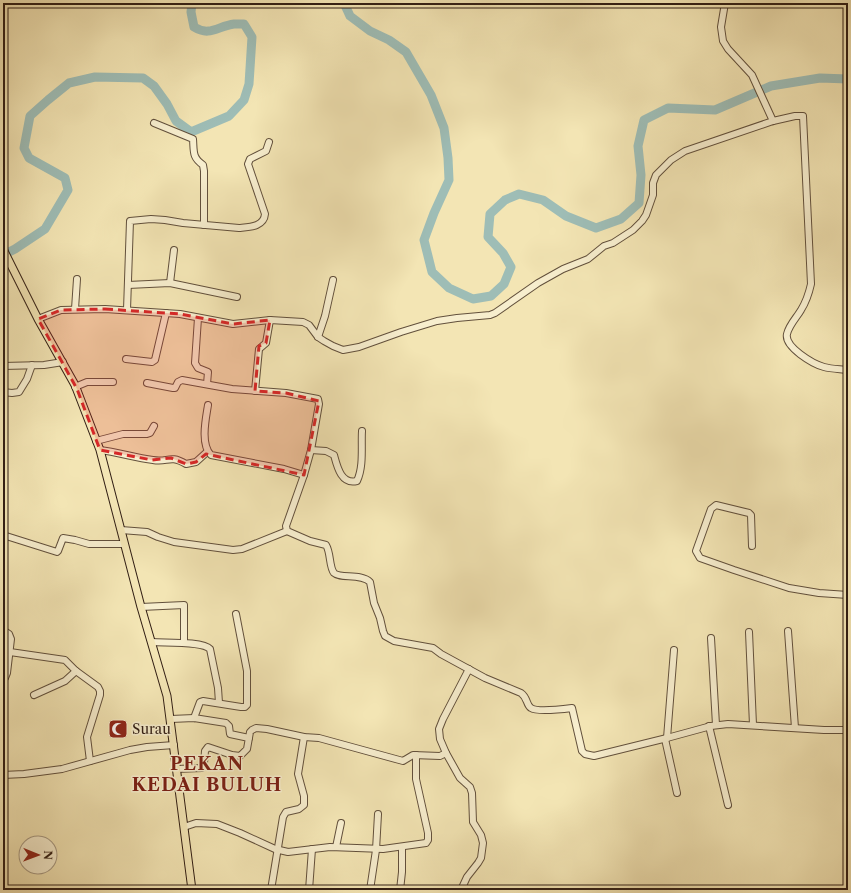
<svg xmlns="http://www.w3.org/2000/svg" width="851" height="893" viewBox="0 0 851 893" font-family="'Libre Caslon Text',serif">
<rect width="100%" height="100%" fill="#f3e5b4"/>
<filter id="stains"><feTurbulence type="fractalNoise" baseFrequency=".005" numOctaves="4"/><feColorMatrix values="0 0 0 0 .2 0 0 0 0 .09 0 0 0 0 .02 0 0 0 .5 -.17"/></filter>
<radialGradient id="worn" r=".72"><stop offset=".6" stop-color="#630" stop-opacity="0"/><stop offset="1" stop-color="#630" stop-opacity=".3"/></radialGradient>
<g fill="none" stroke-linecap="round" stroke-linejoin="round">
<polyline stroke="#727d75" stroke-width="1.5" points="184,3 188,3"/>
<g stroke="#9ebdb6" stroke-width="9">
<polyline points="344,3 350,16 370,31 389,40 406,52 431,95 444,128 448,158 449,180 434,213 424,240 432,272 449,288 473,299 491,296 504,284 511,267 503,253 488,237 490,214 505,200 519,194 543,200 566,216 596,228 621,219 639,203 641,175 638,146 644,120 668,108 715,110 771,86 820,78 848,79"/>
<path d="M3 255 15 249 45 229 68 190 65 178 29 158 24 148 30 116 48 100 69 83 95 77 143 78 154 86 167 104 176 121 191 132 229 116 244 100 249 84 252 37 244 24C241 24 237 24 234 24 218 26 210 37 194 27L191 12 192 3"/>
</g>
<g stroke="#62503c" stroke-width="8">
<g id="minor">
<polyline points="725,3 721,27 723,41 728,49 752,75 773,121"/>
<path d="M154 123 193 139C194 152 192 157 203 165L204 171V225"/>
<polyline points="170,283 174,250"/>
<polyline points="128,285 170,283 237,297"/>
<polyline points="75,309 77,279"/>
<path d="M127 310 130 221 151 219 165 220 183 223 239 228C249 227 264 227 265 214L248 164 250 159 266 151 269 142"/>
<polyline points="198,318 195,363 198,368 208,372 207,384"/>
<path d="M38 319 61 310 105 309 180 314 233 324 270 320 303 322 309 325 318 337 324 341 333 346 343 350 359 347 401 332 437 321 457 318 490 315 495 313 538 283 563 269 588 259 604 246 613 243 633 230 642 221 646 215 653 195V183L656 175 671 160 685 151 773 121 795 116H803L811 284C809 293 806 302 801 310 797 317 789 325 787 334 784 347 813 364 824 367 831 369 840 369 848 370"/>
<polyline points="318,337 325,316 333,280"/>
<polyline points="126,359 152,362 155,360 166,313"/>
<polyline points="3,366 44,365 63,362"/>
<path d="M147 383 173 388H175L178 382 182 380 232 389 286 393 318 399 319 404 311 450 304 475 286 526 287 531 310 541 326 545C331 553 329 567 334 573 340 579 361 573 370 582L374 603 380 618 383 631 385 636 394 641 433 648 441 654 485 678 521 693C528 698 526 705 531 708 537 712 564 709 572 708L582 751 585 754 594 756 667 738 711 726 728 724 824 730H848"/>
<polyline points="75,387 87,382 113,382"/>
<polyline points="255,391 259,349 266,343 270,320"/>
<polyline points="3,392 12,393 19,392 27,379 32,365"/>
<path d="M208 405C206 418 200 444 211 455L284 469 304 475"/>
<polyline points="96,441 123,434 147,434 150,433 154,426"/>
<path d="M100 450C118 452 135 458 153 460 168 463 169 454 186 464L196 462 207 452"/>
<path d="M311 450 326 451 334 455C337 466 341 485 357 481 364 466 361 446 362 431"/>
<polyline points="121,530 147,532 158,537 174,542 233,550 242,549 287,531"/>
<polyline points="3,535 57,552 58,551 63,538 75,540 89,544 124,544"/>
<polyline points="752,546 751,515 749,513 716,505 711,509 696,551 700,558 734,570 789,588 819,593 848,595"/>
<polyline points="141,607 184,605 184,643"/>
<polyline points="3,630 9,634 11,639 7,673 5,678 3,678"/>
<polyline points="788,631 795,728"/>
<polyline points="749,632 753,725"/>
<polyline points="711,638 716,725"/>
<path d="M152 642C165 643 203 641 210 649L218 688 219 703"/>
<polyline points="10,652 65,660 76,671 98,687 100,691 100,695 87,737 90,761"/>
<polyline points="34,695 65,681 76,671"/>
<polyline points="194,718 200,702 203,701 241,707 245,707 247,705 247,671 236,614"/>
<polyline points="171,719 194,718 226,723 229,726 230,734 249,738"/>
<polyline points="709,726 728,805"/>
<polyline points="667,738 674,650"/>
<polyline points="665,739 677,793"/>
<polyline points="176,769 202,768 204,763 205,751 208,747 232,755 240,756 247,749 250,732 252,730 256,728 267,729 304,737 319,738 403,761 413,755 440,756 446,753"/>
<polyline points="3,775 24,774 62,769 130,750 147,747 174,745"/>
<polyline points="184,827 196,823 217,824 240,833 275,849 288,852 330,847 383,849 426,843 428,840 428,833 416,779 416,755"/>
<polyline points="336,847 341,823"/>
<polyline points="271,890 283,817 286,812 299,809 304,805 304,796 298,774 304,737"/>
<polyline points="309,890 312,849"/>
<polyline points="370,890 376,850 378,814"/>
<polyline points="400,890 402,872 402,848"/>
<polyline points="461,890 467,877 478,863 481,858 483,843 481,835 473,822 472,793 470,787 460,778 446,753 440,739 439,729 443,719 469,669"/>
</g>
</g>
<g stroke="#311e14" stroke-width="9">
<polyline id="major" points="3,249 38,319 75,385 100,450 141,607 167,696 192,890"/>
</g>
<use href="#minor" stroke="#f7eece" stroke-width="6"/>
<use href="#major" stroke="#f3e5b4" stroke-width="7"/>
</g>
<path fill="#d62828" fill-opacity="0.2" stroke="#d62828" stroke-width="3" stroke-dasharray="8 5" stroke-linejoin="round" d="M105 309 180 314 233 324 270 320 266 343 259 346 255 391 286 393 319 401 304 475 206 454 196 462 186 464 171 458 152 460 100 450 77 389 38 319 61 310Z"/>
<defs>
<g id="mosque-square" transform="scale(1)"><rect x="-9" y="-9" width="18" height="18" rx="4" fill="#8f2418" stroke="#f7eece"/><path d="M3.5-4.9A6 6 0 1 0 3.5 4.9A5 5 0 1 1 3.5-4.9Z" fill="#fff"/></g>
</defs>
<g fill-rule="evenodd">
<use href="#mosque-square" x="118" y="729"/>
</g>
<g text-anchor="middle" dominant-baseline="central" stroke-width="3" stroke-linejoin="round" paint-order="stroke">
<g font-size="14" fill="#311e14" stroke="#f7eece" text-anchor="start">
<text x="132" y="729">Surau</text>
</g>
<g font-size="18" font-weight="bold" letter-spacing="1" fill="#7a1f14" stroke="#f7eece">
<text x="207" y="764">PEKAN<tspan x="207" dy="21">KEDAI BULUH</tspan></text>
</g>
</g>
<rect width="851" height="893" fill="none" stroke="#f3e5b4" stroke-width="16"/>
<rect x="4" y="4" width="843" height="885" fill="none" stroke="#311e14" stroke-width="2"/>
<rect x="8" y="8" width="835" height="877" fill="none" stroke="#311e14"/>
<g transform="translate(38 855) rotate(91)"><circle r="19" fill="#f7eece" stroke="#a89b84"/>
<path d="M0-3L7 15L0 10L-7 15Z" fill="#8f2418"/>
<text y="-6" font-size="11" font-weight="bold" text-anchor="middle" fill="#311e14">N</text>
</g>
<rect width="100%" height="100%" filter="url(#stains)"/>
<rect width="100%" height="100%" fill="url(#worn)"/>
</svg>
